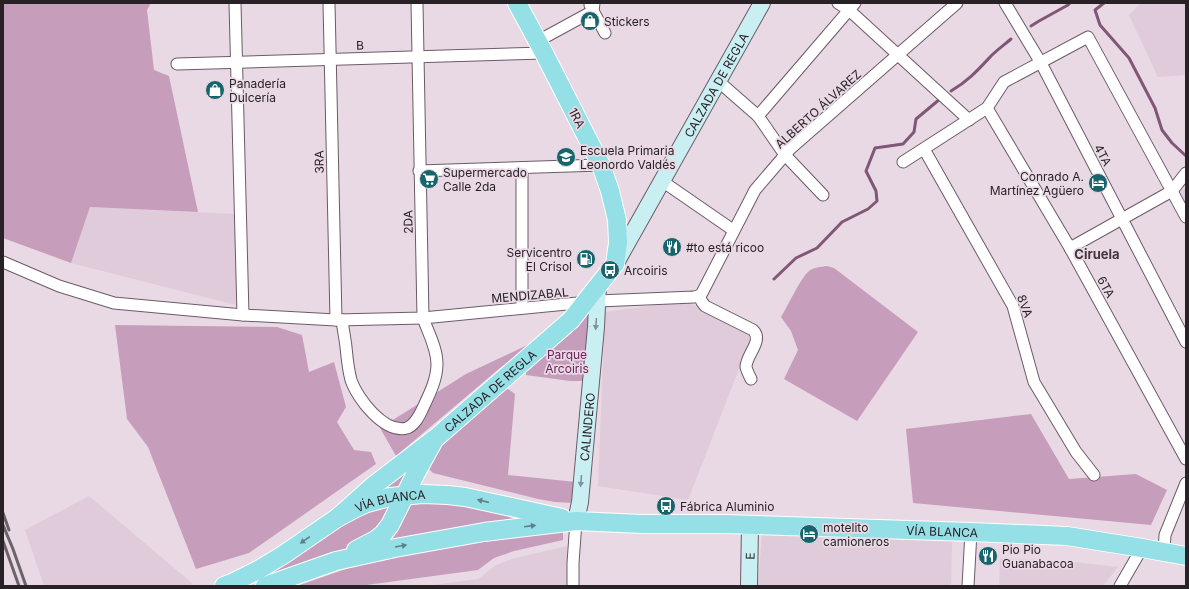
<svg xmlns="http://www.w3.org/2000/svg" width="1189" height="589" viewBox="0 0 1189 589" font-family="Inter,sans-serif">
<rect width="100%" height="100%" fill="#e9d9e4"/>
<g fill="#e0cbda">
<polygon points="1141,3 1186,3 1186,75 1158,77 1129,15"/>
<polygon points="1186,186 1186,208 1179,195"/>
<polygon points="90,207 235,214 236,305 71,263"/>
<polygon points="686,301 753,333 688,500 598,486 605,312"/>
<polygon points="89,496 193,584 186,586 44,586 25,530"/>
<polygon points="762,533 952,540 951,586 758,586"/>
<polygon points="567,546 567,586 425,586 478,579 496,565 515,558"/>
<polygon points="1000,558 1074,562 1118,567 1103,586 999,586"/>
</g>
<g fill="#c79dbc">
<polygon points="3,3 151,3 147,10 154,70 169,76 198,212 90,207 71,263 3,238"/>
<path d="M827 266 834 268 918 332 857 421 784 379 798 350 791 331 781 317C787 308 801 277 809 271 814 267 821 267 827 266Z"/>
<polygon points="589,307 586,378 582,381 570,381 526,375 526,372 561,341 576,324"/>
<polygon points="115,325 277,327 302,335 309,372 334,362 346,407 337,422 354,450 371,452 376,464 249,553 196,569 148,447 127,419"/>
<polygon points="540,339 500,368 396,456 380,428 466,374"/>
<polygon points="505,387 515,394 508,475 576,482 574,503 555,502 538,499 433,473 429,469 428,463 437,445"/>
<polygon points="1031,414 1069,479 1136,474 1167,490 1151,525 913,503 906,429"/>
<polygon points="417,458 405,487 382,490"/>
<polygon points="439,500 502,514 517,520 392,540 390,539 408,502"/>
<polygon points="395,503 370,539 347,549 298,566 264,577 279,569 300,554 351,516"/>
<polygon points="563,528 563,540 514,551 494,558 478,570 359,586 297,586 383,556"/>
</g>
<g fill="none" stroke-linecap="round" stroke-linejoin="round">
<g stroke="#815777" stroke-width="3">
<polyline points="1104,3 1095,10 1100,25 1129,58 1155,108 1162,130 1172,143 1186,156"/>
<polyline points="1031,26 1039,21 1068,5 1070,3"/>
<path d="M951 91C969 80 977 71 991 56 997 50 1004 45 1011 39"/>
<polyline points="774,279 796,258 817,248 842,222 868,209 877,201 876,191 866,171 875,148 903,144 914,132 916,119 940,99"/>
</g>
<g stroke="#6a5c66" stroke-width="13">
<g id="street">
<polyline points="235,3 243,315"/>
<polyline points="329,3 336,320"/>
<polyline points="838,3 849,10 969,120"/>
<polyline points="1005,3 1041,63 1186,342"/>
<polyline points="590,5 605,33"/>
<polyline points="538,41 593,11 594,3"/>
<polyline points="177,64 544,53"/>
<polyline points="718,81 758,116 785,155 823,195"/>
<polyline points="987,108 1070,248 1186,459"/>
<polyline points="758,116 855,3"/>
<polyline points="924,149 1013,306 1034,382 1076,452 1094,475"/>
<polyline points="903,162 987,108 1004,82 1088,37 1186,217"/>
<polyline points="522,168 522,308"/>
<polyline points="419,171 601,165"/>
<polyline points="662,181 733,230"/>
<polyline points="1070,248 1172,191 1186,173"/>
<polyline points="3,262 59,286 114,303 243,315 336,320 423,318 598,301 694,297 699,296"/>
<polyline points="699,296 702,293 755,190 791,148 957,3"/>
<path d="M699 296 702 302 705 306 753 330C764 340 746 355 746 367 747 371 749 375 751 379"/>
<path d="M342 320C343 329 345 338 346 347 347 358 348 369 351 380 357 398 384 434 407 428 415 425 419 416 422 410 429 395 437 380 437 364 437 348 428 332 423 318L417 3"/>
<polyline points="1164,551 1165,535 1186,483"/>
<polyline points="573,586 573,563 576,521"/>
<polyline points="968,586 971,532"/>
<polyline points="1120,586 1142,548"/>
</g>
</g>
<g stroke="#6a5c66" stroke-width="18">
<g id="secondary">
<path id="s1" d="M617 261 762 3"/>
<path id="s2" d="M576 521 580 502 596 327 598 285"/>
<path id="s3" d="M749 586 750 525"/>
</g>
</g>
<g stroke="#fff" stroke-width="20">
<g id="primary">
<path id="s4" d="M337 518 373 486 437 437 571 320 615 264 618 243 617 220 610 191 601 165 544 53 517 3"/>
<polyline points="356,550 377,539 383,534 390,525 416,473 433,442"/>
<path id="s5" d="M224 586 232 583 258 570 283 555 337 518 356 508 367 503 390 497 423 494 448 495 465 497 562 518"/>
<path id="s6" d="M265 586 336 561 395 548 484 532 576 521 642 524H726L971 532 1067 536 1142 548 1186 556"/>
</g>
</g>
<use href="#street" stroke="#fff" stroke-width="11"/>
<use href="#secondary" stroke="#caeff3" stroke-width="16"/>
<use href="#primary" stroke="#95dfe7" stroke-width="18"/>
<g stroke="#6c6369" stroke-width="3">
<polyline points="3,513 9,530"/>
<polyline points="3,525 13,549 26,586"/>
<polyline points="3,541 19,586"/>
</g>
</g>
<defs><path id="oneway-solid" d="M-6-.8H1V-3.2L6.5 0L1 3.2V.8H-6Z"/></defs>
<g fill="#819397">
<use href="#oneway-solid" transform="translate(596 324) rotate(94)"/>
<use href="#oneway-solid" transform="translate(581 481) rotate(95)"/>
</g>
<g fill="#5e8086">
<use href="#oneway-solid" transform="translate(483 501) rotate(-167)"/>
<use href="#oneway-solid" transform="translate(530 526) rotate(-7)"/>
<use href="#oneway-solid" transform="translate(305 540) rotate(145)"/>
<use href="#oneway-solid" transform="translate(401 546) rotate(-10)"/>
</g>
<defs>
<g id="shop-disc" transform="scale(1)"><circle r="9.5" fill="#16646c" stroke="#e9d9e4"/><path d="M-5-2.5h2.3a2.7 3.5 0 0 1 5.4 0H5L5.5 6h-11ZM-1.5-2.5h3a1.5 2.3 0 0 0-3 0Z" fill="#fff"/></g>
<g id="school-disc" transform="scale(1)"><circle r="9.5" fill="#16646c" stroke="#e9d9e4"/><path d="M0-5L7-2L0 1L-7-2ZM-4 1L0 2.5L4 1V4Q0 6-4 4Z" fill="#fff"/></g>
<g id="supermarket-disc" transform="scale(1)"><circle r="9.5" fill="#16646c" stroke="#e9d9e4"/><path d="M-6-5.5h2.5l.6 2H6L4.5 2H-2.5L-4.4-4H-6ZM-1.5 3.2a1.3 1.3 0 1 0 .1 0ZM3 3.2a1.3 1.3 0 1 0 .1 0Z" fill="#fff"/></g>
<g id="hotel-disc" transform="scale(1)"><circle r="9.5" fill="#16646c" stroke="#e9d9e4"/><path d="M-6-4.5h1.5V1H6V5H4.5V3h-9V5H-6ZM-4 0a1.8 1.8 0 1 1 3.6 0ZM.5 0V-2.5h3Q6-2.5 6 0Z" fill="#fff"/></g>
<g id="restaurant-disc" transform="scale(1)"><circle r="9.5" fill="#16646c" stroke="#e9d9e4"/><path d="M-5-6h1v4h1v-4h1v4h1v-4h1v5L-1.5 .5V6h-2V.5L-5-1ZM5-6V6H3V1.5H1.5Q1.5-4 5-6Z" fill="#fff"/></g>
<g id="fuel-disc" transform="scale(1)"><circle r="9.5" fill="#16646c" stroke="#e9d9e4"/><path d="M-5.5-6h7V0h2V4h1.3V-2.5L3-4.5l.8-.8L6-3V5H2.5V1h-1V6h-7ZM-4.2-4.7v3.2H.2V-4.7Z" fill="#fff"/></g>
<g id="bus-disc" transform="scale(1)"><circle r="9.5" fill="#16646c" stroke="#e9d9e4"/><path d="M-5-6H5V4H4V6H2V4H-2V6H-4V4H-5ZM-3.5-4V0h7V-4ZM-3.5 1.2v1.5H-2V1.2ZM2 1.2v1.5H3.5V1.2Z" fill="#fff"/></g>
</defs>
<g fill-rule="evenodd">
<use href="#shop-disc" x="590" y="21"/>
<use href="#shop-disc" x="215" y="90"/>
<use href="#school-disc" x="566" y="157"/>
<use href="#supermarket-disc" x="429" y="179"/>
<use href="#hotel-disc" x="1098" y="183"/>
<use href="#restaurant-disc" x="672" y="247"/>
<use href="#fuel-disc" x="586" y="259"/>
<use href="#bus-disc" x="610" y="270"/>
<use href="#bus-disc" x="666" y="506"/>
<use href="#hotel-disc" x="809" y="534"/>
<use href="#restaurant-disc" x="988" y="556"/>
</g>
<g text-anchor="middle" dominant-baseline="central" stroke-width="3.5" stroke-linejoin="round" paint-order="stroke">
<g font-size="12" fill="#282226" stroke="#e9d9e4" text-anchor="start">
<text x="604" y="21">Stickers</text>
<text x="229" y="83">Panadería<tspan x="229" dy="14">Dulcería</tspan></text>
<text x="580" y="150">Escuela Primaria<tspan x="580" dy="14">Leonordo Valdés</tspan></text>
<text x="443" y="172">Supermercado<tspan x="443" dy="14">Calle 2da</tspan></text>
<text x="1084" y="176" text-anchor="end">Conrado A.<tspan x="1084" dy="14">Martínez Agüero</tspan></text>
<text x="686" y="247">#to está ricoo</text>
<text x="572" y="252" text-anchor="end">Servicentro<tspan x="572" dy="14">El Crisol</tspan></text>
<text x="624" y="270">Arcoiris</text>
<text x="680" y="506">Fábrica Aluminio</text>
<text x="823" y="527">motelito<tspan x="823" dy="14">camioneros</tspan></text>
<text x="1002" y="549">Pio Pio<tspan x="1002" dy="14">Guanabacoa</tspan></text>
</g>
<g font-size="12" fill="#282226" stroke="#e9d9e4">
<text transform="translate(360 45) rotate(-2)">B</text>
<text stroke="none"><textPath href="#s1" startOffset="202">CALZADA DE REGLA</textPath></text>
<text transform="translate(818 109) rotate(-42)">ALBERTO ÁLVAREZ</text>
<text transform="translate(577 118) rotate(63)">1RA</text>
<text transform="translate(1103 155) rotate(63)">4TA</text>
<text transform="translate(319 162) rotate(-91)">3RA</text>
<text transform="translate(408 222) rotate(-91)">2DA</text>
<text transform="translate(1106 287) rotate(61)">6TA</text>
<text transform="translate(530 295) rotate(-5)">MENDIZABAL</text>
<text transform="translate(1025 306) rotate(69)">8VA</text>
<text stroke="none"><textPath href="#s4" startOffset="199">CALZADA DE REGLA</textPath></text>
<text stroke="none"><textPath href="#s2" startOffset="95">CALINDERO</textPath></text>
<text stroke="none"><textPath href="#s5" startOffset="189">VÍA BLANCA</textPath></text>
<text stroke="none"><textPath href="#s6" startOffset="685">VÍA BLANCA</textPath></text>
<text stroke="none"><textPath href="#s3" startOffset="30">E</textPath></text>
</g>
<g font-size="12" fill="#6a235d" stroke="#e9d9e4">
<text x="567" y="354">Parque<tspan x="567" dy="14">Arcoiris</tspan></text>
</g>
<g font-size="13" font-weight="bold" fill="#43363f" stroke="#e9d9e4">
<text x="1097" y="254">Ciruela</text>
</g>
</g>
<rect width="1189" height="589" fill="none" stroke="#282226" stroke-width="8"/>
</svg>
